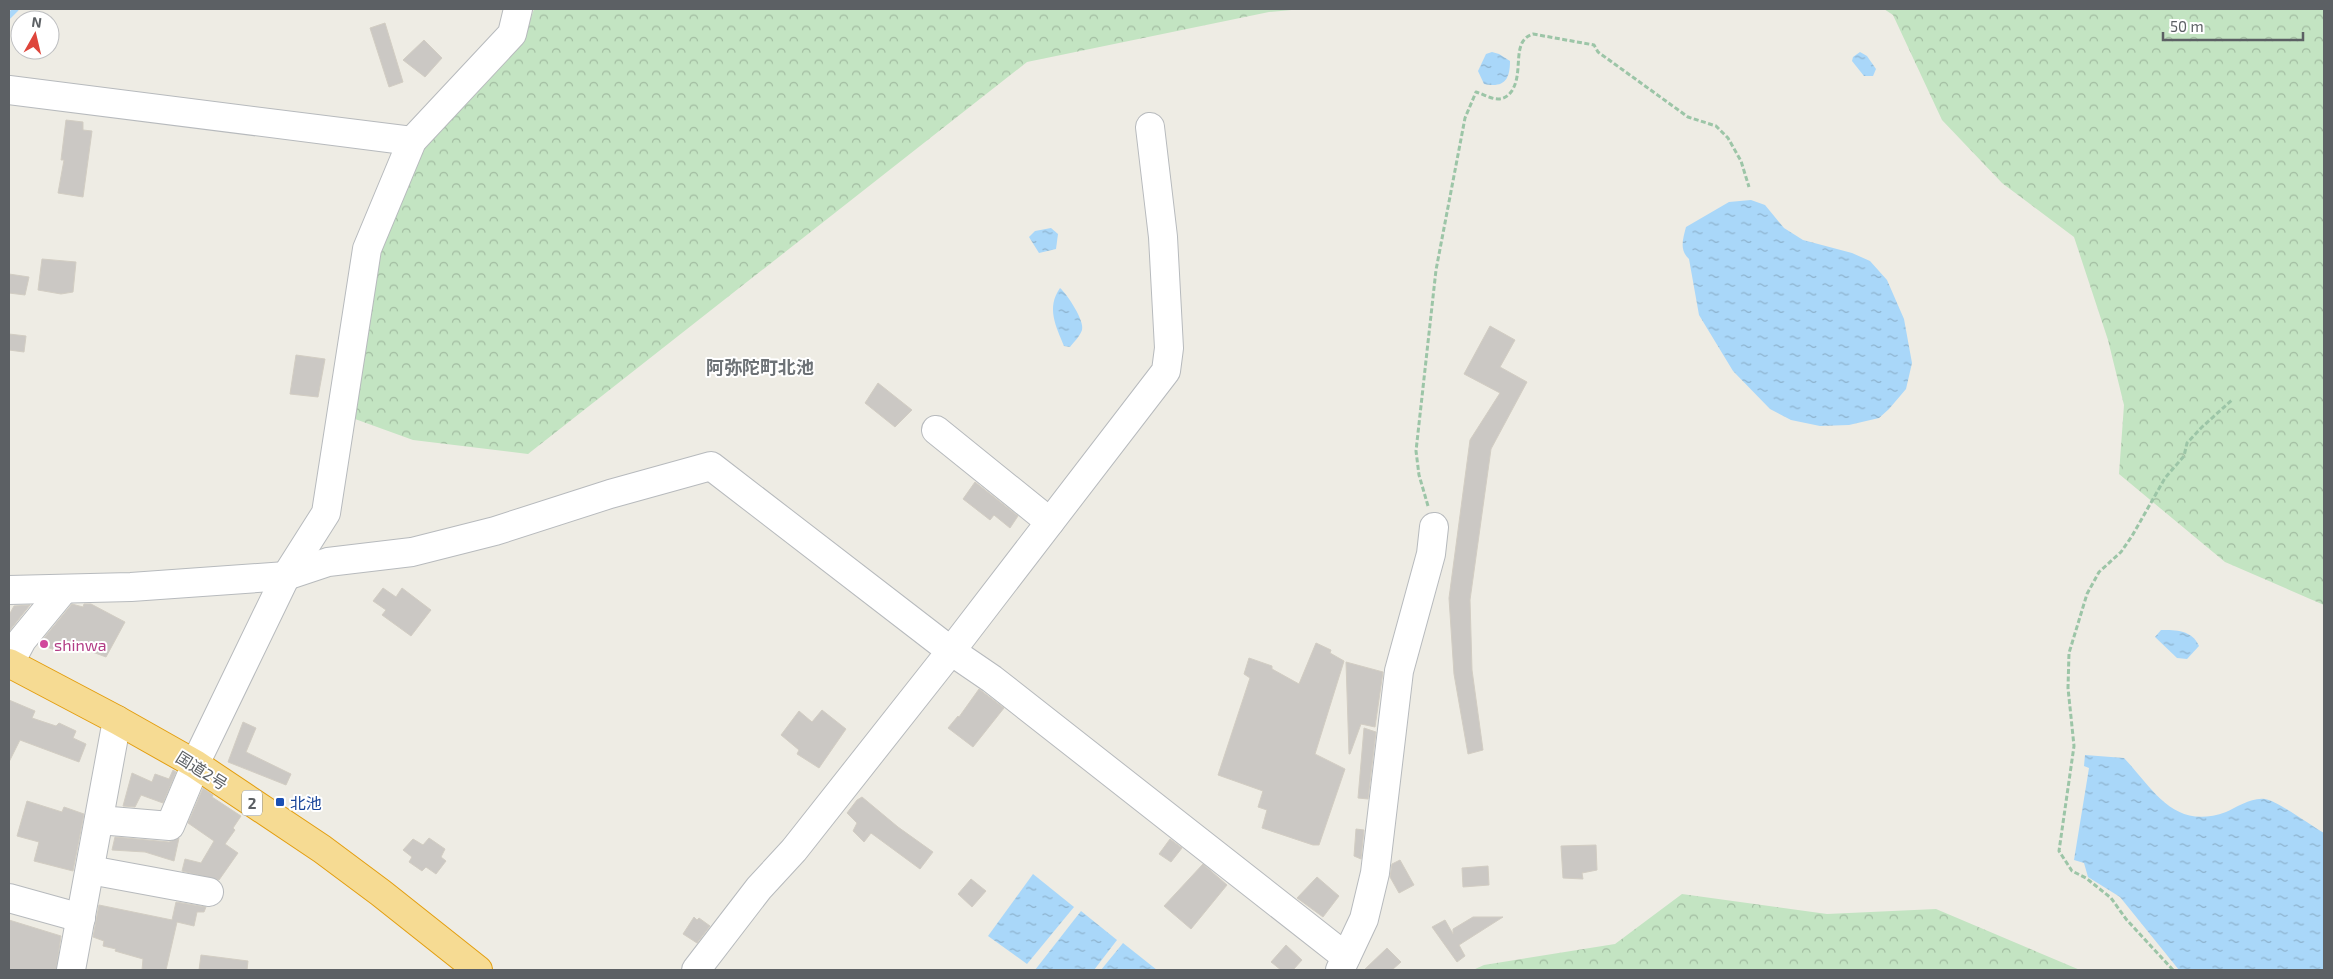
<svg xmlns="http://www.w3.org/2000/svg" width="2333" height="979" viewBox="0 0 2333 979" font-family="'Exo 2','Noto Sans JP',sans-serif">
<defs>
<pattern id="forest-crowns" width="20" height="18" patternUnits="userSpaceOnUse" patternTransform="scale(1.25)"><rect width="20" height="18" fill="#c3e4c2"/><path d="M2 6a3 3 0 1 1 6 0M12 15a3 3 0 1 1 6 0" fill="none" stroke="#a2bca1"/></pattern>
<pattern id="water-ripples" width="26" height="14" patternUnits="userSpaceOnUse" patternTransform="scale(1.25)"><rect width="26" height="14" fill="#a9d7f9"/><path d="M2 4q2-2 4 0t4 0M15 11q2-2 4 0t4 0" fill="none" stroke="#8db2cd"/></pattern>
</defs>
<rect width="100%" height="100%" fill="#eeece4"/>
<g fill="url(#forest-crowns)">
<polygon points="534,9 1302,9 1269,12 1027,62 528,454 413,440 355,419 375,258 420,148 471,99 522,44"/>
<polygon points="1884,9 2324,9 2324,605 2225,562 2119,474 2124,405 2108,340 2074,237 2002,183 1942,120 1893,15"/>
<polygon points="1682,894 1827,914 1936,909 2080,970 1473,970 1484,965 1615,944"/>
</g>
<g fill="url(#water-ripples)">
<path d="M1492 52 1499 54 1510 61C1510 80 1504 88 1484 84L1478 71 1486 54Z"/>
<polygon points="1860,52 1867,56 1876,69 1873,76 1864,76 1852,61 1853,57"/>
<path d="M1751 200 1765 205 1784 228 1803 240 1852 253 1870 261 1887 280 1904 319 1912 363 1906 389 1889 409 1879 418 1849 425 1820 426 1791 420 1770 409 1733 371 1699 315 1689 259C1679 250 1683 239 1686 227L1729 202Z"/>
<polygon points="1051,228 1058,234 1056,249 1039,253 1029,237 1035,231"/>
<path d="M1060 288C1067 294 1085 321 1082 330 1080 336 1074 342 1070 347L1064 346C1056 326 1046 308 1060 288Z"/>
<path d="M2161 630C2176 630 2192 630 2199 646L2187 659 2177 658 2155 637Z"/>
<path d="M2085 755 2124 758C2154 790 2174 831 2226 812 2237 807 2252 797 2265 799 2278 801 2311 826 2324 833V970H2179L2120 897 2088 877 2084 863 2074 860 2089 768 2084 766Z"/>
<polygon points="1033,874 1074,907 1027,964 988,936"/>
<polygon points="1081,911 1117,940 1094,970 1035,970"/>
<polygon points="1123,943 1157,970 1101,970"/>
</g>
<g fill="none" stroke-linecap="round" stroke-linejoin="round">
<polyline stroke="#a9d7f9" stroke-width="5.5" points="9,16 16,9"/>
</g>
<g fill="#cbc8c4" stroke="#d2cdc3">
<polygon points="385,23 403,82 389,87 370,28"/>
<polygon points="424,40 442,58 425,77 403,60"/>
<polygon points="66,120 83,122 83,130 92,131 83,197 58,193 64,160 61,160"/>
<polygon points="42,259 76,262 73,292 61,294 38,290"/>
<polygon points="9,274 29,277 25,295 9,293"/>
<polygon points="1490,326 1515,340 1500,367 1527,382 1491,449 1470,600 1472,670 1483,750 1468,754 1454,674 1449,598 1470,440 1500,393 1464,374"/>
<polygon points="9,334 26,336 24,352 9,350"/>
<polygon points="296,355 325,359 318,397 290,394"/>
<polygon points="878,383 912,410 895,427 865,403"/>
<polygon points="975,482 1018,516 1010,528 994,515 990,520 963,499"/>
<polygon points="383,588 396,597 402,588 431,610 411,636 382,615 386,610 373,601"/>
<polygon points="72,604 83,607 84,604 91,604 125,622 106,657 63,641 60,652 39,644"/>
<polygon points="30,605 10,630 9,632 9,615 14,606"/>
<polygon points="1316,643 1331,650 1330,653 1344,661 1315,754 1345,769 1319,845 1313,845 1262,828 1267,810 1258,807 1263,791 1218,775 1250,678 1244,674 1249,658 1272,666 1272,669 1299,684"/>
<polygon points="1346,662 1383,672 1375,727 1361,724 1350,754 1349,754"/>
<polygon points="979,689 1004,708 973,747 948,728 958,716 959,717"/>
<polygon points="9,700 35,711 32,718 56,726 59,723 76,731 73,738 86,744 79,762 20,740 9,762"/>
<polygon points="822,710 846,729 819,768 797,754 799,750 781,735 799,711 812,722"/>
<polygon points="243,722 256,728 246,752 291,774 286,785 228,762"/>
<polygon points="1364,728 1376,732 1368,799 1358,798"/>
<polygon points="173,770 176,772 163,803 141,795 135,807 123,806 132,773 152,782 155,774 169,779"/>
<polygon points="203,788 213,795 212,797 241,816 233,828 235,830 225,844 238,853 219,880 182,871 185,859 201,863 214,841 188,823"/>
<polygon points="862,797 898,827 933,852 920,869 871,833 864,842 853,831 857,823 847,813 857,800"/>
<polygon points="27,801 62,812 64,807 84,814 73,871 34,861 39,842 17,836"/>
<polygon points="1356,829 1364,830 1361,859 1354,856"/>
<polygon points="115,837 169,842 179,838 174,861 145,852 112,850"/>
<polygon points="429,838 445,849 441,857 446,861 436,874 426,867 422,871 409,862 412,857 403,850 413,839 423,845"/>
<polygon points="1170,839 1182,848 1171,862 1159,854"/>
<polygon points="1596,845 1597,870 1582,873 1583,879 1563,878 1561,846"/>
<polygon points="1400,860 1414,885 1399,893 1390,877 1392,864"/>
<polygon points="1203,864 1227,885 1191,929 1164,906"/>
<polygon points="1488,866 1489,885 1463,887 1462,868"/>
<polygon points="1317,877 1339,896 1323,917 1297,898"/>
<polygon points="971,879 986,891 972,907 958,894"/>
<polygon points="176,902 206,907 204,912 197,912 194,926 177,922 166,970 142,970 143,959 115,951 116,949 103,946 104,941 93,937 99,905 172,920"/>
<polygon points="694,917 697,920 699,918 710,926 697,943 683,934"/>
<polygon points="1473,917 1503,917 1459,945 1465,956 1457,962 1432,927 1445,920 1453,934 1453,929"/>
<polygon points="9,920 61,936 56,970 9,970"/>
<polygon points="1286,945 1302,960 1293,970 1281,970 1271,962"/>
<polygon points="1387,948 1401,962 1392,970 1364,970"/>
<polygon points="201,955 248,961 247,970 199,970"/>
</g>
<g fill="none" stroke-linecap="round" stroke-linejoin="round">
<g stroke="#b7babd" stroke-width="30">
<g id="minor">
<polyline points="9,90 412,141"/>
<polyline points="936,430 1050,522"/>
<polyline points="9,590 131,587 286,576 328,562 412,552 495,531 610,494 711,466 951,651 992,679 1346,957"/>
<polyline points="9,664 22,640 64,589"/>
<polyline points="195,764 286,576 326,513 367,249 412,141 512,34 518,9"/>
<polyline points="99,820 170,826 191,776"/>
<polyline points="90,870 209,892"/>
<polyline points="9,898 81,918"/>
<polyline points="71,970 117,720"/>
<polyline points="696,970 759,888 794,850 951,651 1166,371 1169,348 1163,237 1150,127"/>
<polyline points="1340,970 1364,919 1375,873 1399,671 1431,554 1434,527"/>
</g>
</g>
<g stroke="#e39e0f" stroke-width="30">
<polyline id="highway" points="9,663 117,720 195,764 322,849 381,893 478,970"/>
</g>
<g stroke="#9cc5a7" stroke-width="3" stroke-dasharray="5 2.5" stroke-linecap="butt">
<path d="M1428 506 1419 475 1416 451 1436 270 1465 118 1476 92C1483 94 1491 99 1498 99 1504 99 1508 96 1511 92 1525 73 1510 41 1533 34L1594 45 1598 52 1688 117 1716 126 1728 138 1741 161 1749 187"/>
<polyline points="2173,970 2126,919 2111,898 2086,878 2072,871 2059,851 2074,746 2068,688 2069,653 2087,594 2099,572 2121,552 2132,536 2165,478 2184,456 2187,443 2201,428 2233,399"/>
</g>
<use href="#minor" stroke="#fff" stroke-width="28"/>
<use href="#highway" stroke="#f6db93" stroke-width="28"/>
</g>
<circle fill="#d1479c" stroke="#fff" stroke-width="2" cx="44" cy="644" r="5"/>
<rect fill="#1a4fb4" stroke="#fff" stroke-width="2" x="275" y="797" width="10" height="10" rx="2.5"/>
<g text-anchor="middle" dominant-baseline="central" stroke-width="4" stroke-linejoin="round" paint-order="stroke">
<rect fill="#fff" stroke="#8d9092" stroke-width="1" x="242" y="790.5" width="20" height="25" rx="4"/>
<g font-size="15" font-weight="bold" fill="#5c6064">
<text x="252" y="803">2</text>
</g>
<g font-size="16" fill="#b23c85" stroke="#fff" text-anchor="start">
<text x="54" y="644">shinwa</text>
</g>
<g font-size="16" fill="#5c6064" stroke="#fff">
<text transform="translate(202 770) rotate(32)">国道2号</text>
</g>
<g font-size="16" fill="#164399" stroke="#fff" text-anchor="start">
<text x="290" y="802">北池</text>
</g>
<g font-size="18" font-weight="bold" fill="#6d7276" stroke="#fff">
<text x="760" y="367">阿弥陀町北池</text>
</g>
</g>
<rect width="2333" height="979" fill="none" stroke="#5c6064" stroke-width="20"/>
<g transform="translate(35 35) rotate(8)"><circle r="24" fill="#ffffff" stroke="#bebfc1"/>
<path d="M0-4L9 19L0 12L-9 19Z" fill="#de453b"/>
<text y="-8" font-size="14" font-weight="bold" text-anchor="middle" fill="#5c6064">N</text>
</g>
<path d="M2163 32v8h140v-8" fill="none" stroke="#5c6064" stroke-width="2.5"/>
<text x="2170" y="32" font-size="15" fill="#5c6064" stroke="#ffffff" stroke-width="4" paint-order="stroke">50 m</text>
</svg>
